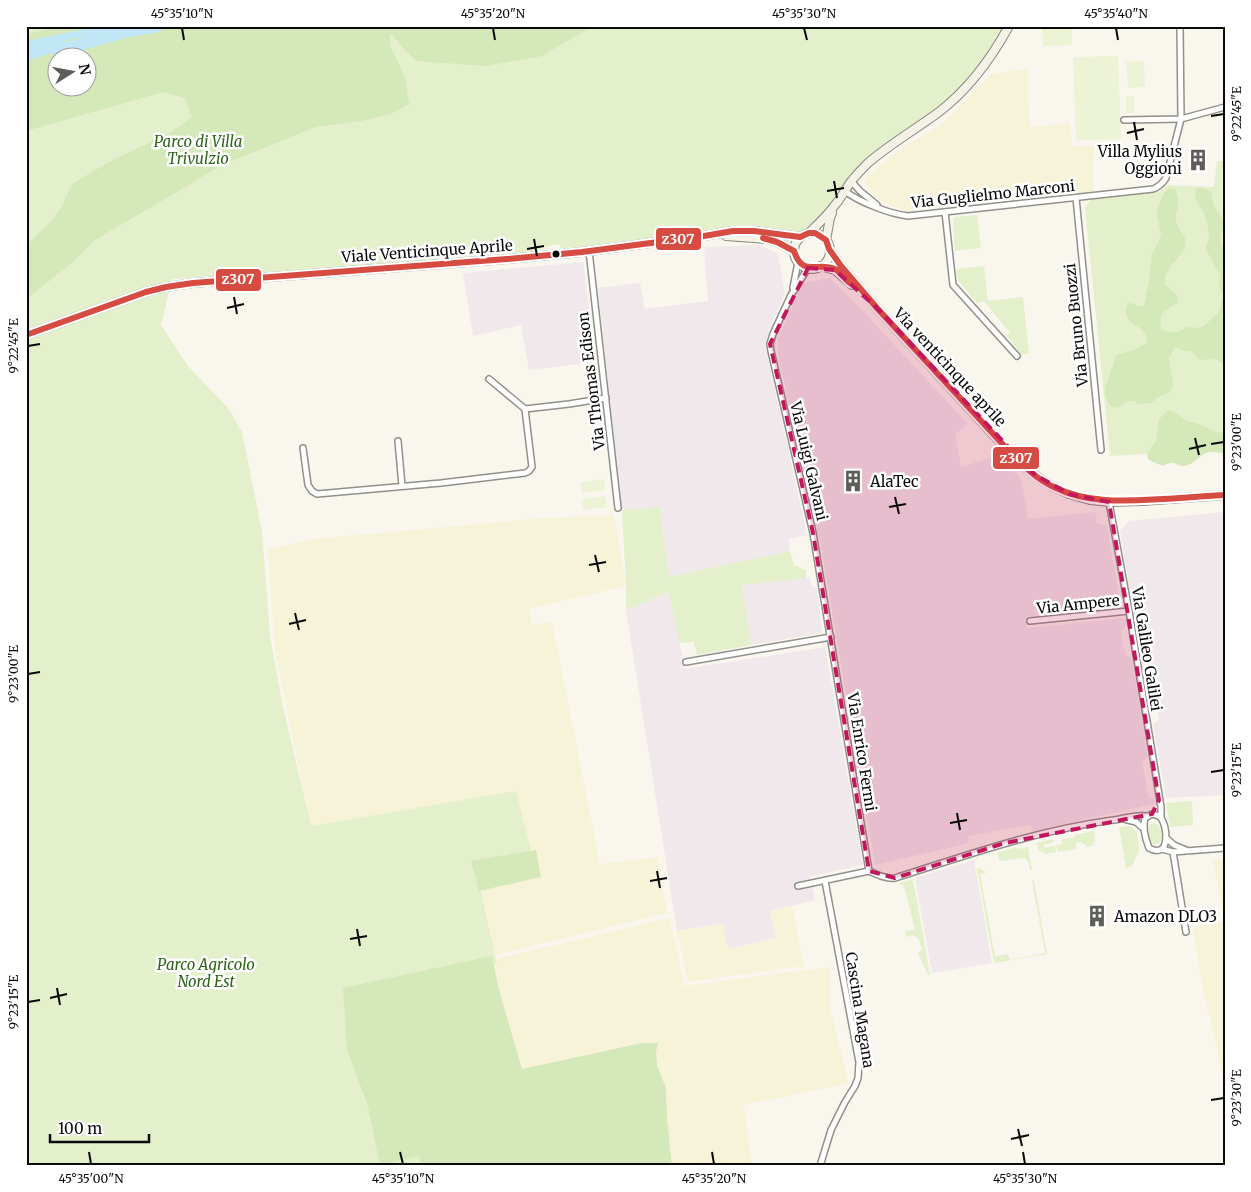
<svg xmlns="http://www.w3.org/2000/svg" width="1251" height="1192" viewBox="0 0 1251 1192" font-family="Merriweather,serif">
<rect width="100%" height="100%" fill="#f9f6ed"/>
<g fill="#f0e8eb">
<polygon points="760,245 778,254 785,295 769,329 766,344 768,358 807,535 788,539 790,551 669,577 660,507 622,510 598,288 640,283 645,309 708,301 704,247"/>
<polygon points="583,262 596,362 529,370 521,325 473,336 463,273"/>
<polygon points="830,278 861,309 968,424 955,434 961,467 997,456 1021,479 1028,519 1096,512 1097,523 1107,526 1120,601 1026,617 1027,628 1125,618 1126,626 1121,631 1125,655 1131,657 1132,661 1148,757 1142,762 1149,798 1155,799 1153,804 1033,831 1030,825 968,836 969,843 875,865 823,558 778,354 778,339 802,283"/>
<polygon points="1225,512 1225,795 1166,798 1153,725 1159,720 1151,675 1145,644 1139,644 1120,531 1129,521"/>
<polygon points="810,577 811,586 817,588 822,633 751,645 742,585"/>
<polygon points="669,592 685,669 825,647 863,865 810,876 815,900 770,911 776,938 728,949 722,924 677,931 626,610"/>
<polygon points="974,860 992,963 932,973 915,878"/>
</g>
<g fill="#f7f3d8">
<polygon points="1027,69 1030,127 1070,123 1072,146 1094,146 1093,192 906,211 888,205 874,195 865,184 866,179 877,168 906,145 942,124 991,74"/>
<polygon points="614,515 626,586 529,609 532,625 552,622 600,864 658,857 667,913 492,956 343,988 275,650 268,549 314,539 545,518"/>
<polygon points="1213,860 1225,860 1225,1074 1222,1074 1213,1030 1203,991 1193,927 1224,922"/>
<polygon points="792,905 804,966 688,982 677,931 722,924 728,949 776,938 770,911"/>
<polygon points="670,918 684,986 830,967 830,1008 849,1083 744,1105 752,1166 672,1166 667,1119 666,1088 657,1065 656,1052 642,1043 522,1069 499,990 493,961 499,958"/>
</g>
<g fill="#e3f0cb" fill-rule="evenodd">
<path d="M26 26H1005L994 47 965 86 926 118 884 145 849 176 821 218 812 228 804 231 791 233 746 227 715 229 623 243 587 247 561 248 559 244 549 246 524 254 172 279 161 325 188 366 228 408 242 432 262 532 270 635 273 653 282 702 311 826 516 791 534 863 480 888 497 964 416 984 437 1166H26ZM58 58H88V88H58Z"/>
<polygon points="1217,161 1225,161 1225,449 1110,456 1085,207 1093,198 1159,192 1163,189 1168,185 1214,187"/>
<polygon points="977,215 981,248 955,251 953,220 956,217"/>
<polygon points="984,266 988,301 1023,297 1029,353 1022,355 1007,336 1010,333 984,301 977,303 958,280 956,269"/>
<polygon points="660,507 669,577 790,551 794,565 806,570 806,578 742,585 751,645 697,655 694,642 679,643 669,592 626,610 626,586 622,510"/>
<polygon points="1192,801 1193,825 1170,827 1166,803"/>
<path d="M1154 823C1161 825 1163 836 1160 843L1155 845C1148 842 1147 832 1149 825Z"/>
<polygon points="1130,826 1137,832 1139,850 1132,866 1126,868 1119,827"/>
<polygon points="1094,831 1095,840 1092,846 1085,847 1085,844 1082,844 1082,842 1076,843 1076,849 1058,852 1056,845 1062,844 1061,840 1075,837 1075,835"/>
<polygon points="1053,839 1054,842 1044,845 1044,848 1055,846 1056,852 1046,854 1039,850 1036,843"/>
<polygon points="1016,847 1017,849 1028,847 1032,870 1030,870 1028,861 1024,858 1000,861 997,853"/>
<polygon points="977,868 980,868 986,873 980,874 995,956 1008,954 1010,960 1045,953 1032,881 1034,880 1047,954 994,963"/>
<polygon points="913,879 930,975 928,975 918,953 922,950 919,940 913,935 906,937 905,932 915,929 904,885 900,885 900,883"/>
</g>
<g fill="#d4e8b9" fill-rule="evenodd">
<path d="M63 26H586V30L542 56 486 66 417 61 407 52 390 33V45L405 78 409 104 391 114 361 121 315 127 220 166 187 186 95 240 71 264 26 299V245L50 223 62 206 72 184 107 163 173 131 192 117 185 98 163 92 26 131V34ZM58 58H88V88H58Z"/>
<path d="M1170 188 1176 190C1176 193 1178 198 1178 201 1179 208 1174 214 1176 221 1178 231 1188 236 1185 246 1180 262 1165 263 1164 284L1177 295 1178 302C1173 307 1163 309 1161 316 1160 319 1161 326 1161 330L1166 332H1178L1187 327 1198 328 1204 326 1219 312 1223 296 1219 286 1220 275C1218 272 1206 250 1206 248 1206 244 1209 240 1209 236 1209 229 1206 219 1204 213 1200 204 1192 199 1196 188 1202 187 1206 189 1211 192 1212 198 1213 204 1215 209 1217 213 1221 214 1222 219 1226 231 1215 237 1225 251V365L1214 358 1203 360 1198 359 1191 351H1185L1175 347 1169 358 1173 384 1171 390 1166 394 1160 396 1151 403 1139 404 1134 401H1128L1117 408 1112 407 1108 403 1106 398 1105 388 1117 354C1126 353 1141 348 1147 342 1149 324 1118 327 1128 303 1134 303 1138 307 1144 306L1149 281 1152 254 1160 239 1161 233 1157 216V211L1163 195 1166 191Z"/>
<path d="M1170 410 1176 413 1184 420 1201 425 1218 433 1225 431V453C1219 453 1214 451 1209 452 1200 454 1195 464 1185 466 1181 467 1178 464 1174 463 1170 462 1166 464 1163 466L1153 462 1148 459 1147 454 1156 441 1159 420 1165 412Z"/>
<polygon points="536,850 541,877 479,891 471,861"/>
<polygon points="492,956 499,990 522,1069 642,1043 658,1043 656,1052 657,1065 666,1088 667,1119 672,1166 421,1166 419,1156 380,1165 368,1106 347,1049 343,988"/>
</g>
<g fill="#edf3d5">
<polygon points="1072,28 1072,45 1043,46 1042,29"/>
<polygon points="1118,56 1121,139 1076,140 1073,57"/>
<polygon points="1144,61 1145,87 1128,88 1126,62"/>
<rect x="1126" y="96" width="8" height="17"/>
<polygon points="604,479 605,490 582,493 580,482"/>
<polygon points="605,496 607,507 583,510 582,499"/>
</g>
<polygon fill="#c1e6f5" points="100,26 141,26 26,48 26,41"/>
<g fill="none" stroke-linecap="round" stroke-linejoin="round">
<polyline stroke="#c1e6f5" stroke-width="12" points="26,55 47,48 72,47 125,32 157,26"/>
<g stroke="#92908c" stroke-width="8">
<g id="street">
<polyline points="1124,120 1181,119 1225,107"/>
<polyline points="851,181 860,191 877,205"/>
<path d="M845 191C859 202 890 214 908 216L1153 189C1159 187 1162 184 1166 178L1181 119 1180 26"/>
<polyline points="1076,198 1101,450"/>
<polyline points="945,212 953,285 1017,356"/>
<polyline points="589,251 618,508"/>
<polyline points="808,268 791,295 773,334 770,344 771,351 813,533 869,871"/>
<polyline points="793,288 798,262"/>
<polyline points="489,379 525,409 569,404 606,398"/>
<polyline points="398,441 402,486"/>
<polyline points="303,448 308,485 312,491 317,494 441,483 525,473 529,471 532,467 525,409"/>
<polyline points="1109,502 1129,611 1161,807 1161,817"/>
<polyline points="1030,621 1129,611"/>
<polyline points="686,662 831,637"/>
<path d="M1152 814C1155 815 1158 815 1160 817 1168 825 1171 860 1149 848 1145 838 1142 828 1145 818Z"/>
<polyline points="1124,819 1136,822 1143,828"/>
<polyline points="1166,838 1174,845 1186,850"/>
<polyline points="1162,849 1173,852 1225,848"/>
<polyline points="1173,852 1186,932"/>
<path d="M869 871C878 875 886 879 895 878 967 855 1038 830 1113 820 1125 819 1135 814 1147 816"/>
<polyline points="798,886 869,871"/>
<polyline points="820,1166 831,1130 845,1102 855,1086 858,1078 859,1062 825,881"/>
</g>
</g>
<g stroke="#888783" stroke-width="10">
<g id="secondary">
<path d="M809 233C818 224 827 216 835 205 841 198 845 190 850 183 855 176 862 169 868 163 890 144 916 129 939 112 969 89 991 59 1009 26"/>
<circle cx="812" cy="251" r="18"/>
<polyline points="726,236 766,239 777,242 794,251"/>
<polyline points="826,240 830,218 832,213"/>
<polyline points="829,249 841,266 877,308 1001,443 1025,467 1043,481 1052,486 1069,494 1090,500 1109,502 1142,501 1225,495"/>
<polyline points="820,266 835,270 852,285"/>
<polyline points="26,335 146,292 166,287 193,283 507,259 582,252 704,236 733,231 754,231 800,237"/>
</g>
</g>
<use href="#street" stroke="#fefefc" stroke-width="5"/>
<use href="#secondary" stroke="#f4f2e7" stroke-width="8"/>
<g stroke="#fff" stroke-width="10">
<g id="bus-1">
<path d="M763 238 777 242 794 251C803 278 817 261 835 269 841 272 845 279 850 283"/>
<path d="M26 335 146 292 166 287 193 283 507 259 582 252 704 236 733 231H754L800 237 809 233H815L826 240 829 249 841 266 877 308 1009 451C1022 464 1036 479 1054 487 1088 504 1126 501 1163 499 1184 498 1204 496 1225 495"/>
</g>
</g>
<use href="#bus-1" stroke="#d74c42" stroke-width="6"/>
</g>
<path fill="#c2185b" fill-opacity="0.2" stroke="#c2185b" stroke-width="4" stroke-dasharray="10 6" stroke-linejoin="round" d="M808 268 835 270 877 308 1034 474 1069 494 1109 502 1159 800 1152 814 1005 843 895 878 869 871 813 533 770 344Z"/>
<path fill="none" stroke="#0a0a0a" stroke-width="2" d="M182 28 184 40M493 28 495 40M804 28 807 40M1116 28 1118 40M1211 116 1224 114M1134 122 1137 140M1127 133 1144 129M834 181 837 198M827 191 844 188M534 239 537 256M527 249 544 246M234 297 237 314M227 308 244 304M28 346 40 344M1195 438 1199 455M1211 444 1224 442M1189 449 1206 445M895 497 899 514M889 507 906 504M595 555 599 572M589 565 606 562M295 613 299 630M289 624 306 620M28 674 40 672M1211 772 1224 770M957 813 960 830M950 823 967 820M657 871 660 888M650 881 667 878M357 929 360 946M350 939 367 936M57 988 60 1005M50 998 67 994M28 1002 40 1000M1211 1100 1224 1098M1018 1129 1022 1146M1011 1139 1029 1135M89 1152 91 1164M400 1152 403 1164M712 1152 714 1164M1023 1152 1025 1164"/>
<defs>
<g id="building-bare" transform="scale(1.725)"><path d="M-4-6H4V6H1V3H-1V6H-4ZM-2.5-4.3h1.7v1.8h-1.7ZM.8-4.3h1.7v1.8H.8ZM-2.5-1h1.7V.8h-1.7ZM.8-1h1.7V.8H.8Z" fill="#5e5d59" stroke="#fff" stroke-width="2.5" paint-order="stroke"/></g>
</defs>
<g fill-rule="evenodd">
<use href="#building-bare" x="1198" y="160"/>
<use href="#building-bare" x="853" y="481"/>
<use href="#building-bare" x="1097" y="916"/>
</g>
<circle fill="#0a0a0a" stroke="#fff" stroke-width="2" cx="556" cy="254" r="4.5"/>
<g text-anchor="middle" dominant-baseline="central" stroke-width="5" stroke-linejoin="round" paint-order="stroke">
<g font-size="15" font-style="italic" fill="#2c6418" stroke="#fff">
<text x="198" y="141">Parco di Villa<tspan x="198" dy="17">Trivulzio</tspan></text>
<text x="206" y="964">Parco Agricolo<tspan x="206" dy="17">Nord Est</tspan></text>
</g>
<g font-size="15" fill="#0a0a0a" stroke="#fff" text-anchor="start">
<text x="1182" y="151" text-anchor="end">Villa Mylius<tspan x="1182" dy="17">Oggioni</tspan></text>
<text x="870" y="481">AlaTec</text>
<text x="1114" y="916">Amazon DLO3</text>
</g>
<g font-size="15" fill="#0a0a0a" stroke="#fff">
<text transform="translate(993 194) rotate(-6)">Via Guglielmo Marconi</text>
<text transform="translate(427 251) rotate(-4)">Viale Venticinque Aprile</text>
<text transform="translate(1076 325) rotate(-96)">Via Bruno Buozzi</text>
<text transform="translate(950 367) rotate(47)">Via venticinque aprile</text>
<text transform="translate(591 381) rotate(-97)">Via Thomas Edison</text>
<text transform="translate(809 461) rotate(77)">Via Luigi Galvani</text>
<text transform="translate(1078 604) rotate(-6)">Via Ampere</text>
<text transform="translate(1147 649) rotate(81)">Via Galileo Galilei</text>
<text transform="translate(862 752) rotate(81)">Via Enrico Fermi</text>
<text transform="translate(860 1010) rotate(81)">Cascina Magana</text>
</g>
</g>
<g stroke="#fff" stroke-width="2">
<rect x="655" y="227" width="47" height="24" rx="5" fill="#d74c42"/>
<rect x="215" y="268" width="47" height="24" rx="5" fill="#d74c42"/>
<rect x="992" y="446" width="48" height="24" rx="5" fill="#d74c42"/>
</g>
<g font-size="14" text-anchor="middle" font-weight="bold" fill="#fff">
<text x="678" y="244">z307</text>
<text x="238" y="284">z307</text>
<text x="1016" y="463">z307</text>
</g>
<rect width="1251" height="1192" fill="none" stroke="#ffffff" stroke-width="55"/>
<g transform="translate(72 72) rotate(79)"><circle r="24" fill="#ffffff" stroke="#9d9d9d"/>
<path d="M0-4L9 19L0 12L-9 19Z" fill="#5e5d59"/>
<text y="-8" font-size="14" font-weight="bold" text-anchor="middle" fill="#0a0a0a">N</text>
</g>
<path d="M50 1134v8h99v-8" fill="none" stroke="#0a0a0a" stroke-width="2.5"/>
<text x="58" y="1134" font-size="15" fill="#0a0a0a" stroke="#ffffff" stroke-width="4" paint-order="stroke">100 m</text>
<rect x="28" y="28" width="1196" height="1136" fill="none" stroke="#0a0a0a" stroke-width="2"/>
<g font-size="12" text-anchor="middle" fill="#0a0a0a">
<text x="182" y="18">45°35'10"N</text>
<text x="493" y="18">45°35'20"N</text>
<text x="804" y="18">45°35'30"N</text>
<text x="1116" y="18">45°35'40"N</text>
<text transform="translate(1237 114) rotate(-90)" y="4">9°22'45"E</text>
<text transform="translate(14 346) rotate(-90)" y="4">9°22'45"E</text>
<text transform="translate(1237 442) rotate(-90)" y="4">9°23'00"E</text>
<text transform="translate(14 674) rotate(-90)" y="4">9°23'00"E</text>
<text transform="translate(1237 770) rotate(-90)" y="4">9°23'15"E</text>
<text transform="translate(14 1002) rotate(-90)" y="4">9°23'15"E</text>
<text transform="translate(1237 1098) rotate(-90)" y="4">9°23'30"E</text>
<text x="91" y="1183">45°35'00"N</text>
<text x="403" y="1183">45°35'10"N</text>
<text x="714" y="1183">45°35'20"N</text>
<text x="1025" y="1183">45°35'30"N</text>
</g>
</svg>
